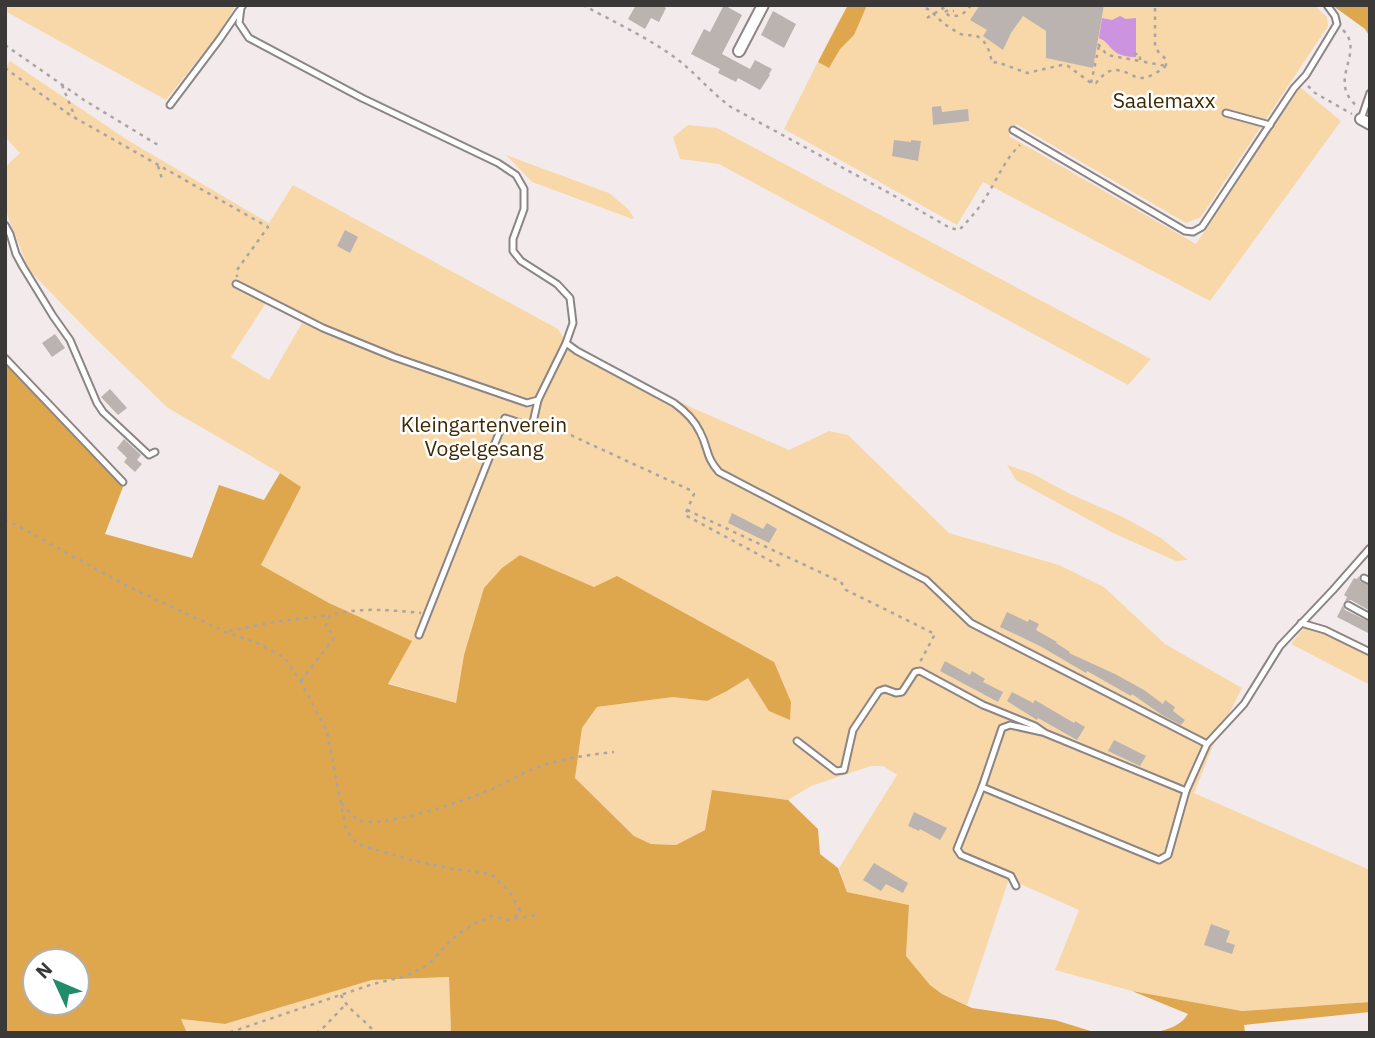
<svg xmlns="http://www.w3.org/2000/svg" width="1375" height="1038" viewBox="0 0 1375 1038" font-family="'IBM Plex Sans',sans-serif">
<rect width="100%" height="100%" fill="#f3ebeb"/>
<g fill="#f8d8a9" fill-rule="evenodd">
<polygon points="5,5 236,5 221,31 166,100 5,11"/>
<polygon points="848,5 1314,5 1327,17 1328,26 1201,217 1186,223 1016,124 1009,136 1196,244 1300,87 1341,121 1210,301 983,182 957,225 784,129 836,26"/>
<path d="M10 61 129 141 269 223 293 185 558 329 571 349 695 409 789 450 829 431 848 435 949 533 1059 565 1104 587 1165 644 1242 688 1215 741 1194 793 1370 870V1002L1242 1011 1132 991 1055 970 1079 910 1009 879 967 1005 942 994 930 985 906 956 909 905 847 892 839 868 897 775 883 766H871L811 786 788 800 713 790 705 830 676 845 651 844 634 836 575 778 582 728 597 707 673 697 707 701 727 691 748 678 791 702 594 587 520 555 464 655 456 704 388 683 411 641 329 603 261 565 300 487 280 473 168 408 90 333 29 270 5 209V167L20 153 5 137V68ZM266 303 302 323 269 380 231 357Z"/>
<polygon points="688,125 717,128 1151,359 1128,385 719,164 680,159 673,137"/>
<polygon points="506,155 609,193 628,209 634,218 632,219 627,217 532,182"/>
<polygon points="1007,465 1033,474 1070,494 1123,517 1161,538 1188,560 1176,561 1113,533 1016,480"/>
<polygon points="1309,621 1370,653 1370,685 1291,644"/>
<polygon points="449,977 451,1033 187,1033 181,1019 225,1024 372,980"/>
</g>
<g fill="#dea74e" fill-rule="evenodd">
<polygon points="848,5 867,5 854,35 840,49 829,68 818,62"/>
<polygon points="1334,5 1370,5 1370,37 1365,29 1336,8"/>
<path d="M5 363 126 479 105 534 192 558 219 485 264 500 280 473 301 487 261 565 329 603 412 641 388 684 456 703 464 655 484 588 502 568 520 555 594 587 617 576 774 662 791 702 790 720 769 711 748 678 727 691 707 701 673 697 597 707 582 728 575 778 634 836 651 844 676 845 705 830 712 790 788 800 818 829 820 854 838 868 847 892 909 905 906 956 930 985 942 994 972 1008 1055 1020 1097 1033H451L449 977 372 980 225 1024 181 1019 187 1033H5ZM35 961H77V1003H35Z"/>
<path d="M1132 991 1242 1011 1370 1002V1012L1244 1025 1245 1033H1150C1164 1031 1180 1027 1188 1014Z"/>
</g>
<path fill="#cb93e0" d="M1120 16 1126 19 1136 18V57C1128 57 1119 56 1113 50 1107 44 1106 41 1099 38L1102 18 1112 20Z"/>
<g fill="#bab3b0">
<polygon points="636,5 661,5 666,8 659,22 651,18 645,29 628,19"/>
<polygon points="724,5 742,15 722,54 750,69 755,60 772,69 769,74 770,75 760,90 738,78 736,82 718,73 720,69 691,54 704,29 710,32"/>
<polygon points="980,5 1104,5 1093,68 1046,58 1046,31 1023,16 1011,33 1003,50 983,36 987,30 970,20"/>
<polygon points="773,11 796,24 784,48 761,35"/>
<polygon points="941,106 942,112 968,109 969,121 933,125 932,107"/>
<polygon points="894,140 911,142 911,140 921,141 918,161 892,156"/>
<polygon points="345,230 358,237 350,253 337,246"/>
<polygon points="55,334 65,348 52,357 42,343"/>
<polygon points="110,389 127,408 118,415 101,397"/>
<polygon points="124,439 141,455 137,460 142,464 135,472 124,462 127,458 117,448"/>
<polygon points="732,513 763,529 767,523 777,529 769,543 728,523"/>
<polygon points="1359,576 1360,581 1370,586 1370,611 1351,600 1345,601 1347,597 1344,595 1354,578 1357,579"/>
<polygon points="1343,605 1345,610 1370,622 1370,634 1337,617"/>
<polygon points="1007,612 1028,622 1029,619 1039,624 1036,630 1057,642 1056,643 1070,652 1069,653 1115,674 1144,690 1163,704 1165,700 1175,707 1173,711 1185,720 1181,725 1162,715 1132,694 1131,696 1087,671 1086,673 1040,646 1000,627"/>
<polygon points="945,661 970,675 972,671 985,679 983,682 1003,692 998,702 940,671"/>
<polygon points="1012,692 1033,703 1035,700 1074,723 1075,721 1085,727 1077,740 1038,718 1037,720 1007,701"/>
<polygon points="1114,740 1146,756 1140,766 1108,751"/>
<polygon points="914,812 947,828 940,840 920,829 919,831 908,826"/>
<polygon points="874,863 908,883 903,893 886,884 881,891 863,880"/>
<polygon points="1211,924 1230,931 1226,942 1235,945 1232,954 1204,945"/>
</g>
<g fill="none" stroke-linecap="round" stroke-linejoin="round">
<g stroke="#8c8585" stroke-width="9">
<g id="service">
<polyline points="170,105 219,40 239,11"/>
<polyline points="1226,113 1270,125"/>
<polyline points="1361,119 1370,93"/>
<polyline points="1013,130 1185,231 1193,232 1202,227 1294,88 1306,75 1337,24 1335,16 1327,5"/>
<polyline points="5,225 10,234 16,254 23,267 53,316 70,340 97,403 103,412 149,455 155,452"/>
<polyline points="236,284 323,328 394,357 527,403 538,400 566,343 573,323 570,298 557,284 521,261 513,251 513,239 524,209 524,189 516,175 498,163 362,98 249,38 239,23 241,8 243,5"/>
<path d="M566 343 577 351 674 403C685 411 694 419 700 432 709 449 705 456 719 472L926 580 971 623 1207 744"/>
<polyline points="5,358 123,482"/>
<polyline points="1364,578 1370,581"/>
<polyline points="1348,605 1370,617"/>
<polyline points="1301,623 1325,630 1370,652"/>
<polyline points="419,635 505,418 532,427 538,400"/>
<polyline points="797,741 836,771 844,770 853,730 879,691 885,689 896,693 902,692 915,672 920,671 983,705 1035,726 1045,733 1186,791"/>
<polyline points="982,787 1159,860 1168,855 1186,791 1207,744 1244,704 1280,646 1333,590 1370,548"/>
<polyline points="1016,886 1011,876 961,855 957,849 982,787 1002,728 1010,725 1042,732"/>
</g>
</g>
<g stroke="#8c8585" stroke-width="14">
<g id="minor">
<polyline points="739,51 763,5"/>
<polyline points="1361,119 1370,124"/>
</g>
</g>
<g stroke="#aaa4a4" stroke-width="2.5" stroke-dasharray="3.5 5" stroke-linecap="butt">
<path d="M583 5C614 22 655 41 682 63 699 77 713 94 731 107L891 194 950 228 959 230C968 221 977 211 984 200 996 182 1004 160 1020 145"/>
<path d="M918 5C932 8 937 20 949 27 954 30 959 34 964 35 970 36 975 34 980 38 988 44 990 53 992 63L997 62 1027 73 1062 65 1068 66 1091 83H1096C1108 69 1113 67 1130 74 1134 76 1137 78 1141 78 1150 78 1159 71 1166 66"/>
<polyline points="1155,8 1155,46 1159,53 1166,59 1166,66"/>
<polyline points="945,12 948,10 954,11"/>
<path d="M927 18 943 8 948 15C958 18 965 14 971 5"/>
<path d="M1343 30C1366 53 1326 80 1357 106"/>
<polyline points="1098,44 1107,55 1140,61"/>
<polyline points="5,45 84,100 158,145"/>
<polyline points="1134,54 1140,54 1140,61 1166,66"/>
<polyline points="5,68 70,115 268,227 237,270 237,277"/>
<polyline points="1091,83 1099,46"/>
<polyline points="62,85 75,117"/>
<polyline points="1308,86 1315,93 1352,114"/>
<polyline points="158,166 162,179"/>
<polyline points="540,421 690,490 694,494 685,515 780,566"/>
<polyline points="687,510 841,582 846,590 935,634 919,664"/>
<polyline points="5,519 127,586 226,632 257,643 285,658 301,682 327,732 346,829 357,844 411,860 447,868 491,874 509,891 520,910 514,919"/>
<polyline points="229,631 274,622 330,615"/>
<path d="M301 681 334 638 326 625 330 615C360 607 390 610 421 613"/>
<path d="M342 803C346 808 351 815 357 819 379 831 463 801 487 791 502 785 516 776 531 770 557 759 586 755 614 752"/>
<path d="M341 995C348 1011 365 1019 375 1033"/>
<polyline points="196,1033 231,1032 373,984 406,976 428,965 452,939 473,924 492,916 506,920 536,915"/>
<polyline points="316,1033 324,1027 345,1005"/>
</g>
<use href="#service" stroke="#fff" stroke-width="5"/>
<use href="#minor" stroke="#fff" stroke-width="10"/>
</g>
<g text-anchor="middle" dominant-baseline="central" stroke-width="5" stroke-linejoin="round" paint-order="stroke">
<g font-size="21" fill="#3f2902" stroke="#fff">
<text x="1164" y="100">Saalemaxx</text>
<text x="484" y="424">Kleingartenverein<tspan x="484" dy="24">Vogelgesang</tspan></text>
</g>
</g>
<rect width="1375" height="1038" fill="none" stroke="#3b3838" stroke-width="14"/>
<g transform="translate(56 982) rotate(314)"><circle r="33" fill="#ffffff" stroke="#b1afaf" stroke-width="2"/>
<path d="M0-5L12 26L0 18L-12 26Z" fill="#208c6b"/>
<text y="-10" font-size="19" font-weight="bold" text-anchor="middle" fill="#3b3838">N</text>
</g>
</svg>
